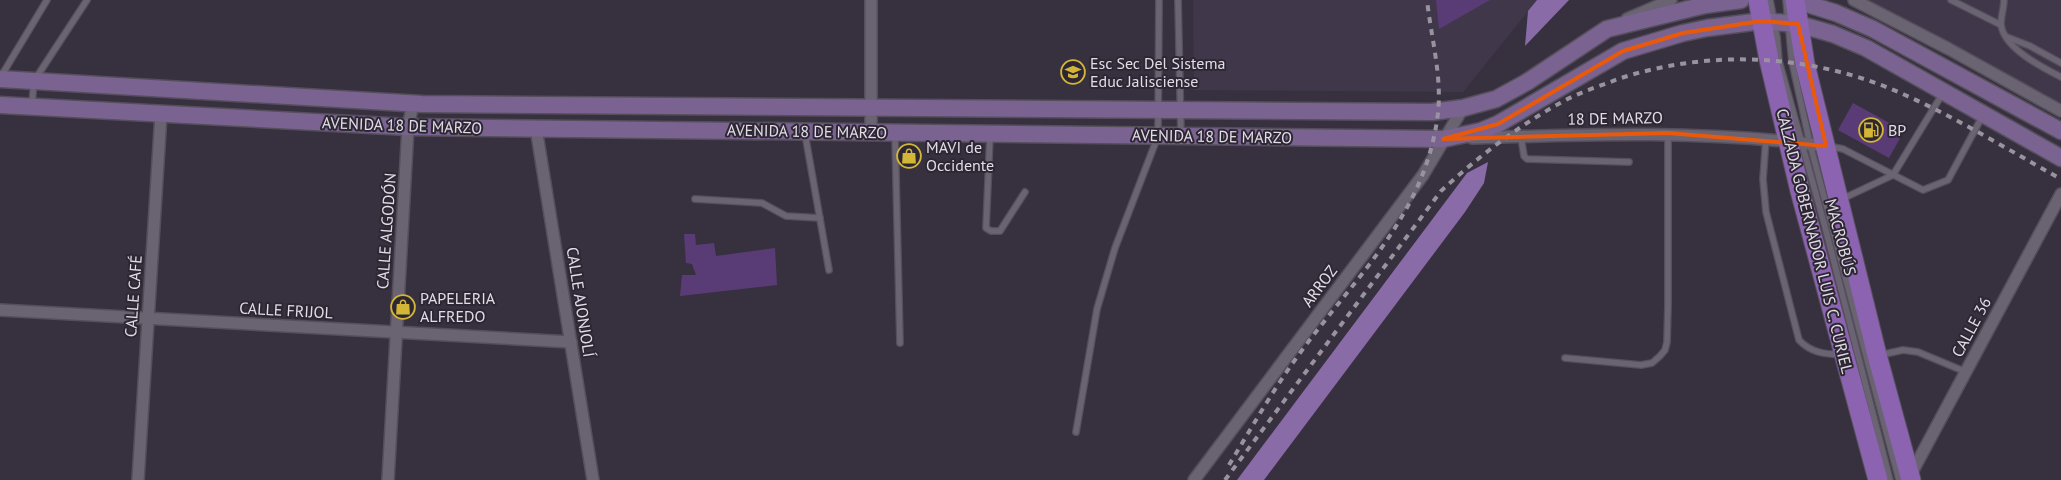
<svg xmlns="http://www.w3.org/2000/svg" width="2061" height="480" viewBox="0 0 2061 480" font-family="'PT Sans',sans-serif">
<rect width="100%" height="100%" fill="#37313f"/>
<g fill="#41374b">
<polygon points="1193,0 1537,0 1463,92 1194,90"/>
<polygon points="1863,0 2061,0 2061,103 1959,50"/>
</g>
<g fill="#896ba8">
<polygon points="1537,0 1569,0 1525,46 1528,11"/>
<polygon points="1488,162 1484,183 1465,212 1264,480 1237,480 1467,173"/>
</g>
<g fill="#593c76">
<polygon points="1436,0 1490,0 1439,29"/>
<polygon points="1853,103 1904,131 1889,158 1838,130"/>
<polygon points="684,234 695,234 696,245 714,243 716,256 775,248 777,285 680,296 682,275 696,275 692,264 686,263"/>
</g>
<g fill="none" stroke-linecap="round" stroke-linejoin="round">
<g stroke="#554f5b" stroke-width="8">
<g id="lane">
<polyline points="1178,0 1181,134"/>
<polyline points="1770,0 1777,37 1779,61 1824,223 1890,480"/>
<polyline points="1786,0 1792,62 1810,144 1899,480"/>
<polyline points="1951,0 2001,25"/>
<path d="M2004 0C2004 7 2001 16 2001 24 2003 48 2042 67 2061 77"/>
<polyline points="2007,37 2030,46 2061,63"/>
<polyline points="0,78 47,0"/>
<polyline points="32,104 34,81 87,0"/>
<polyline points="805,134 829,270"/>
<polyline points="895,135 900,343"/>
<polyline points="990,136 986,228 991,231 1000,231 1025,192"/>
<polyline points="1521,137 1524,156 1527,159 1629,162"/>
<path d="M1766 138 1763 179 1766 212 1799 340C1811 353 1825 354 1842 355"/>
<polyline points="1828,146 1843,149 1923,190 1948,180 1983,115"/>
<polyline points="695,199 762,203 786,216 820,218"/>
<polyline points="1842,199 1893,175 1943,93"/>
<polyline points="1880,355 1903,350 1918,352 1966,372"/>
<polyline points="1565,358 1641,365 1652,363 1660,356 1665,350 1667,342 1668,305 1668,133"/>
<polyline points="1076,432 1097,309 1115,248 1158,136 1159,0"/>
</g>
</g>
<g stroke="#554f5b" stroke-width="14">
<g id="street">
<polyline points="871,0 871,132"/>
<polyline points="1854,0 1949,49 2061,111"/>
<polyline points="1627,19 1671,0"/>
<polyline points="536,128 593,480"/>
<path d="M1472 138C1592 134 1707 130 1826 146"/>
<polyline points="0,310 571,342"/>
<polyline points="1910,476 2061,194"/>
<polyline points="138,480 161,114"/>
<polyline points="388,480 408,127 413,104"/>
<polyline points="1194,480 1423,175 1463,108"/>
</g>
</g>
<g stroke="#554f5b" stroke-width="19">
<g id="secondary">
<polyline points="1795,0 1836,13 1873,29 2061,131"/>
<polyline points="0,79 422,104 1432,112 1463,108 1496,99 1527,82 1607,29 1705,5 1741,0"/>
<polyline points="0,105 408,127 1443,139 1481,131 1498,124 1623,51 1683,33 1707,28 1761,21 1798,24 1833,34 1866,48 2061,158"/>
</g>
</g>
<g stroke="#554f5b" stroke-width="21">
<g id="primary">
<polyline points="1758,0 1769,60 1800,191 1878,480"/>
<polyline points="1795,0 1805,64 1877,355 1911,480"/>
</g>
</g>
<use href="#lane" stroke="#6a6372" stroke-width="5.5"/>
<use href="#street" stroke="#6a6372" stroke-width="11"/>
<use href="#secondary" stroke="#7a6391" stroke-width="16"/>
<use href="#primary" stroke="#8b63b0" stroke-width="19"/>
<g stroke="#99939f" stroke-width="4" stroke-dasharray="6 6" stroke-linecap="butt">
<path d="M1229 465C1252 427 1274 388 1300 353 1357 275 1426 214 1438 113 1442 75 1431 37 1427 0"/>
<path d="M1225 480 1441 191C1478 157 1518 126 1562 102 1580 92 1600 86 1618 79 1712 48 1815 54 1905 95 1959 119 2010 151 2061 179"/>
</g>
</g>
<path fill="none" stroke="#e8590c" stroke-width="4" stroke-linejoin="round" d="M1761 21 1798 24 1826 146 1668 133 1443 139 1498 124 1623 51 1683 33Z"/>
<defs>
<g id="school-ring" transform="scale(1.25)"><circle r="9.5" fill="#2d2734" stroke="#d3b635" stroke-width="1.5"/><path d="M0-5L7-2L0 1L-7-2ZM-4 1L0 2.5L4 1V4Q0 6-4 4Z" fill="#d3b635"/></g>
<g id="fuel-ring" transform="scale(1.25)"><circle r="9.5" fill="#2d2734" stroke="#d3b635" stroke-width="1.5"/><path d="M-5.5-6h7V0h2V4h1.3V-2.5L3-4.5l.8-.8L6-3V5H2.5V1h-1V6h-7ZM-4.2-4.7v3.2H.2V-4.7Z" fill="#d3b635"/></g>
<g id="shop-ring" transform="scale(1.25)"><circle r="9.5" fill="#2d2734" stroke="#d3b635" stroke-width="1.5"/><path d="M-5-2.5h2.3a2.7 3.5 0 0 1 5.4 0H5L5.5 6h-11ZM-1.5-2.5h3a1.5 2.3 0 0 0-3 0Z" fill="#d3b635"/></g>
</defs>
<g fill-rule="evenodd">
<use href="#school-ring" x="1073" y="72"/>
<use href="#fuel-ring" x="1871" y="130"/>
<use href="#shop-ring" x="909" y="156"/>
<use href="#shop-ring" x="403" y="307"/>
</g>
<g text-anchor="middle" dominant-baseline="central" stroke-width="4" stroke-linejoin="round" paint-order="stroke">
<g font-size="16" fill="#e1dce6" stroke="#2d2734" text-anchor="start">
<text x="1090" y="63">Esc Sec Del Sistema<tspan x="1090" dy="18">Educ Jalisciense</tspan></text>
<text x="1888" y="130">BP</text>
<text x="926" y="147">MAVI de<tspan x="926" dy="18">Occidente</tspan></text>
<text x="420" y="298">PAPELERIA<tspan x="420" dy="18">ALFREDO</tspan></text>
</g>
<g font-size="16" fill="#e1dce6" stroke="#2d2734">
<text transform="translate(1615 118) rotate(-1)">18 DE MARZO</text>
<text transform="translate(402 125) rotate(2)">AVENIDA 18 DE MARZO</text>
<text transform="translate(807 131) rotate(1)">AVENIDA 18 DE MARZO</text>
<text transform="translate(1212 136) rotate(1)">AVENIDA 18 DE MARZO</text>
<text transform="translate(386 231) rotate(-86)">CALLE ALGODÓN</text>
<text transform="translate(1841 237) rotate(75)">MACROBÚS</text>
<text transform="translate(1815 241) rotate(76)">CALZADA GOBERNADOR LUIS C. CURIEL</text>
<text transform="translate(1319 286) rotate(-53)">ARROZ</text>
<text transform="translate(133 296) rotate(-86)">CALLE CAFÉ</text>
<text transform="translate(581 302) rotate(81)">CALLE AJONJOLÍ</text>
<text transform="translate(286 310) rotate(3)">CALLE FRIJOL</text>
<text transform="translate(1971 327) rotate(-62)">CALLE 36</text>
</g>
</g>
</svg>
